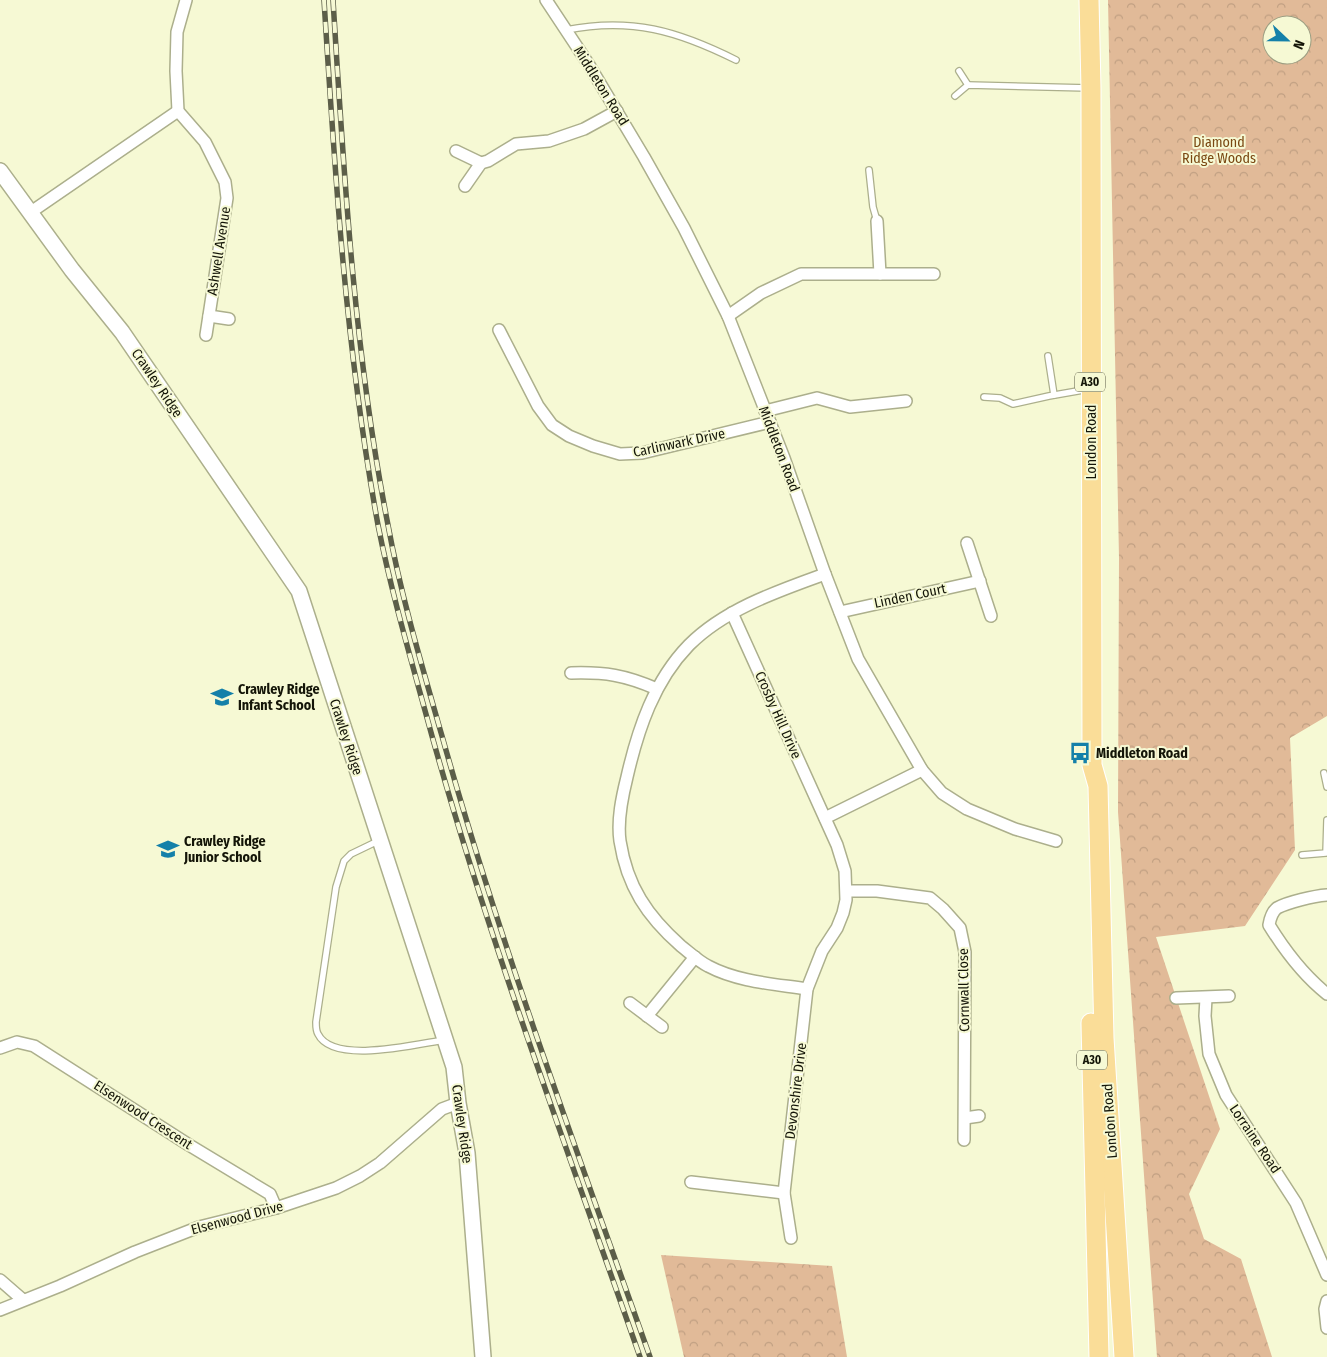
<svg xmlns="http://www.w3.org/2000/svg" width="1327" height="1357" viewBox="0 0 1327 1357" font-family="'Fira Sans Condensed',sans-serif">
<defs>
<pattern id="forest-crowns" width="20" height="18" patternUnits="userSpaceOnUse" patternTransform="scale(1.25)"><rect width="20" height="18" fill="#e1ba98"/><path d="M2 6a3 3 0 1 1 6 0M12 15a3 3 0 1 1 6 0" fill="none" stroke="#c09f82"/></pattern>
</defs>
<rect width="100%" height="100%" fill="#f6f9d4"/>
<g fill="url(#forest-crowns)" fill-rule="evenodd">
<path d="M1108 0H1327V716L1290 738 1295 850 1245 926 1156 937 1220 1129 1189 1194 1204 1239 1241 1259 1272 1357H1157L1118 812 1119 558ZM1272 25H1302V55H1272Z"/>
<polygon points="661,1255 832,1266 847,1357 684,1357"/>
</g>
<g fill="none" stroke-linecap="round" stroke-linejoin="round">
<g stroke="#acaf8c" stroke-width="8">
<g id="service">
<path d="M566 30C631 17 678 31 736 60"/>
<polyline points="959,71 968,85"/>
<polyline points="955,96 968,85 1089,88"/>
<polyline points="869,170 873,207 877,221"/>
<polyline points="1048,356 1054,395"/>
<polyline points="984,397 1000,398 1013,404 1049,396 1089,389"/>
<polyline points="1324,773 1327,787"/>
<path d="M378 841 351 854 344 861 336 887 316 1022C316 1025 316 1031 318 1034 333 1065 417 1044 444 1040"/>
<polyline points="1302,855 1326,853 1327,820"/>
</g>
</g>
<g stroke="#acaf8c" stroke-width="14">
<g id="minor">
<polyline points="186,0 177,32 176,71 178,111 205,142 225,182 227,198 206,335"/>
<polyline points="546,0 589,65 644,157 684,228 728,316 784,458 825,574 858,659 922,770 942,793 967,809 1015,829 1056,841"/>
<polyline points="456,151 481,163"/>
<polyline points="465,186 481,163 488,161 516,144 549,141 584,129 617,111"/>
<polyline points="31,212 178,111"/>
<polyline points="877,221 880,274"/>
<polyline points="209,316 229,319"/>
<polyline points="728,316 761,293 801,274 934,274"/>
<polyline points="499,330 538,406 552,425 569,436 593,446 620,454 642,453 770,422"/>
<polyline points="765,411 817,398 850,407 906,401"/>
<polyline points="967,543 991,616"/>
<polyline points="840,612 980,581"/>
<polyline points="732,613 837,845 845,871 846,900 843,913 837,928 822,951 807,989 784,1193 791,1238"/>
<path d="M571 673C605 672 625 675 657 689"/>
<polyline points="825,818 922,770"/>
<polyline points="847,891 877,891 930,898 943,909 960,928 965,952 964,1140"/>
<path d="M1327 895C1314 896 1288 902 1277 908 1272 912 1270 919 1269 925 1285 951 1303 975 1327 994"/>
<path d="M807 989C775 984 738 982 708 966 698 961 690 953 681 946 647 916 627 886 620 841 617 820 622 797 627 777 638 729 654 681 689 645 725 609 778 591 825 574"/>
<polyline points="1176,998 1229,996"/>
<polyline points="1206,998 1205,1016 1209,1054 1226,1095 1296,1203 1327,1275"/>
<polyline points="630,1003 662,1027"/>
<polyline points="647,1016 695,957"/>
<polyline points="0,1048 17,1042 34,1046 189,1145 270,1194 276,1208"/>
<polyline points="965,1118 979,1116"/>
<polyline points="691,1182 784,1193"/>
<polyline points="0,1280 23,1300"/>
<polyline points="1327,1301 1325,1309 1327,1328"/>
<polyline points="0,1310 60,1286 135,1252 199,1227 276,1208 336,1188 360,1176 380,1163 442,1109 458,1103"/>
</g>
</g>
<g stroke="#acaf8c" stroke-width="18">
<polyline id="tertiary" points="0,171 72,270 122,332 299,591 454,1067 458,1103 467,1153 483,1357"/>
</g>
<g stroke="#fff" stroke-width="21">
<g id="primary">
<polyline points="1089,0 1091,88 1092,765 1098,786 1104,1038 1124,1357"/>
<polyline points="1091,1023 1099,1357"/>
</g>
</g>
<use href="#service" stroke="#fff" stroke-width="5.5"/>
<use href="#minor" stroke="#fff" stroke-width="11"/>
<use href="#tertiary" stroke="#fff" stroke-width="15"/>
<use href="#primary" stroke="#fadd98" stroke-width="19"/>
<g stroke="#5c5e49" stroke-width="5.5">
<g id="rail">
<path d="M324 0C335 176 346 351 378 525 392 596 413 666 432 736 491 947 568 1151 640 1357"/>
<path d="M333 0C344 176 354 352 388 525 401 596 422 666 442 736 501 947 577 1151 650 1357"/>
</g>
</g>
<use href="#rail" stroke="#f6f9d4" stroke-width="4" stroke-dasharray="11" stroke-linecap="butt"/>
</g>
<defs>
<g id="school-bare" transform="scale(1.725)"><path d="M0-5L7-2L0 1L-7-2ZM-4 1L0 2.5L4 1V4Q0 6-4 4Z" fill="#1480a9" stroke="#f6f9d4" stroke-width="2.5" paint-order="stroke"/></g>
<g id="bus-bare" transform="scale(1.725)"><path d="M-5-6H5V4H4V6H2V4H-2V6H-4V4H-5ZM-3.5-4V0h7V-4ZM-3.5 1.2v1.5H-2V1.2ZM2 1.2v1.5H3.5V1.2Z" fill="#1480a9" stroke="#f6f9d4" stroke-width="2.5" paint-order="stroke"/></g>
</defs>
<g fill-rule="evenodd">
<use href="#school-bare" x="222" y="697"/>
<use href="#bus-bare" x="1080" y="753"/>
<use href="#school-bare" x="168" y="849"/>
</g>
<g text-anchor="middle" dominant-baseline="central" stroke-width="4" stroke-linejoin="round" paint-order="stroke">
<g fill="#f6f9d4" stroke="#585945" stroke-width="1">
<rect x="1075" y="372.5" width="30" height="19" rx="4"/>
<rect x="1077" y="1050.5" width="30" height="19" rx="4"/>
</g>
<g font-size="12" font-weight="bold" fill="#141508">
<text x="1090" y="382">A30</text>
<text x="1092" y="1060">A30</text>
</g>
<g font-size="14" fill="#141508" stroke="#f6f9d4">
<text transform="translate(601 86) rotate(58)">Middleton Road</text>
<text transform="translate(219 251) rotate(-81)">Ashwell Avenue</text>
<text transform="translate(157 383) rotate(56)">Crawley Ridge</text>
<text transform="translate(1091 442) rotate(-90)">London Road</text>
<text transform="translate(679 443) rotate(-12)">Carlinwark Drive</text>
<text transform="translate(779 449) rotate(69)">Middleton Road</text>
<text transform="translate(910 596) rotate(-12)">Linden Court</text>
<text transform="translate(778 715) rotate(66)">Crosby Hill Drive</text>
<text transform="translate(346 737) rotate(72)">Crawley Ridge</text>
<text transform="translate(964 990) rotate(-91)">Cornwall Close</text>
<text transform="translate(796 1091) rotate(-83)">Devonshire Drive</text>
<text transform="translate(143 1115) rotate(33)">Elsenwood Crescent</text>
<text transform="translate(1110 1121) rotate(-94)">London Road</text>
<text transform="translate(462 1124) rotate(82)">Crawley Ridge</text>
<text transform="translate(1255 1139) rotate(56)">Lorraine Road</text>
<text transform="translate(237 1218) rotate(-15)">Elsenwood Drive</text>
</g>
<g font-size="14" fill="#7a4812" stroke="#f6f9d4">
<text x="1219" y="142">Diamond<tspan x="1219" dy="16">Ridge Woods</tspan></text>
</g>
<g font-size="14" font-weight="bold" fill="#141508" stroke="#f6f9d4" text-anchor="start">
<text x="238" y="689">Crawley Ridge<tspan x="238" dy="16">Infant School</tspan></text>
<text x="1096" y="753">Middleton Road</text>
<text x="184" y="841">Crawley Ridge<tspan x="184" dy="16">Junior School</tspan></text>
</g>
</g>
<g transform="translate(1287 40) rotate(112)"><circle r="24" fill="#f6f9d4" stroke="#9c9e82"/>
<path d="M0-4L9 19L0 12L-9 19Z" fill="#1480a9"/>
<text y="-8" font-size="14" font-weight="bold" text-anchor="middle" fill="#141508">N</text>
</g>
</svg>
